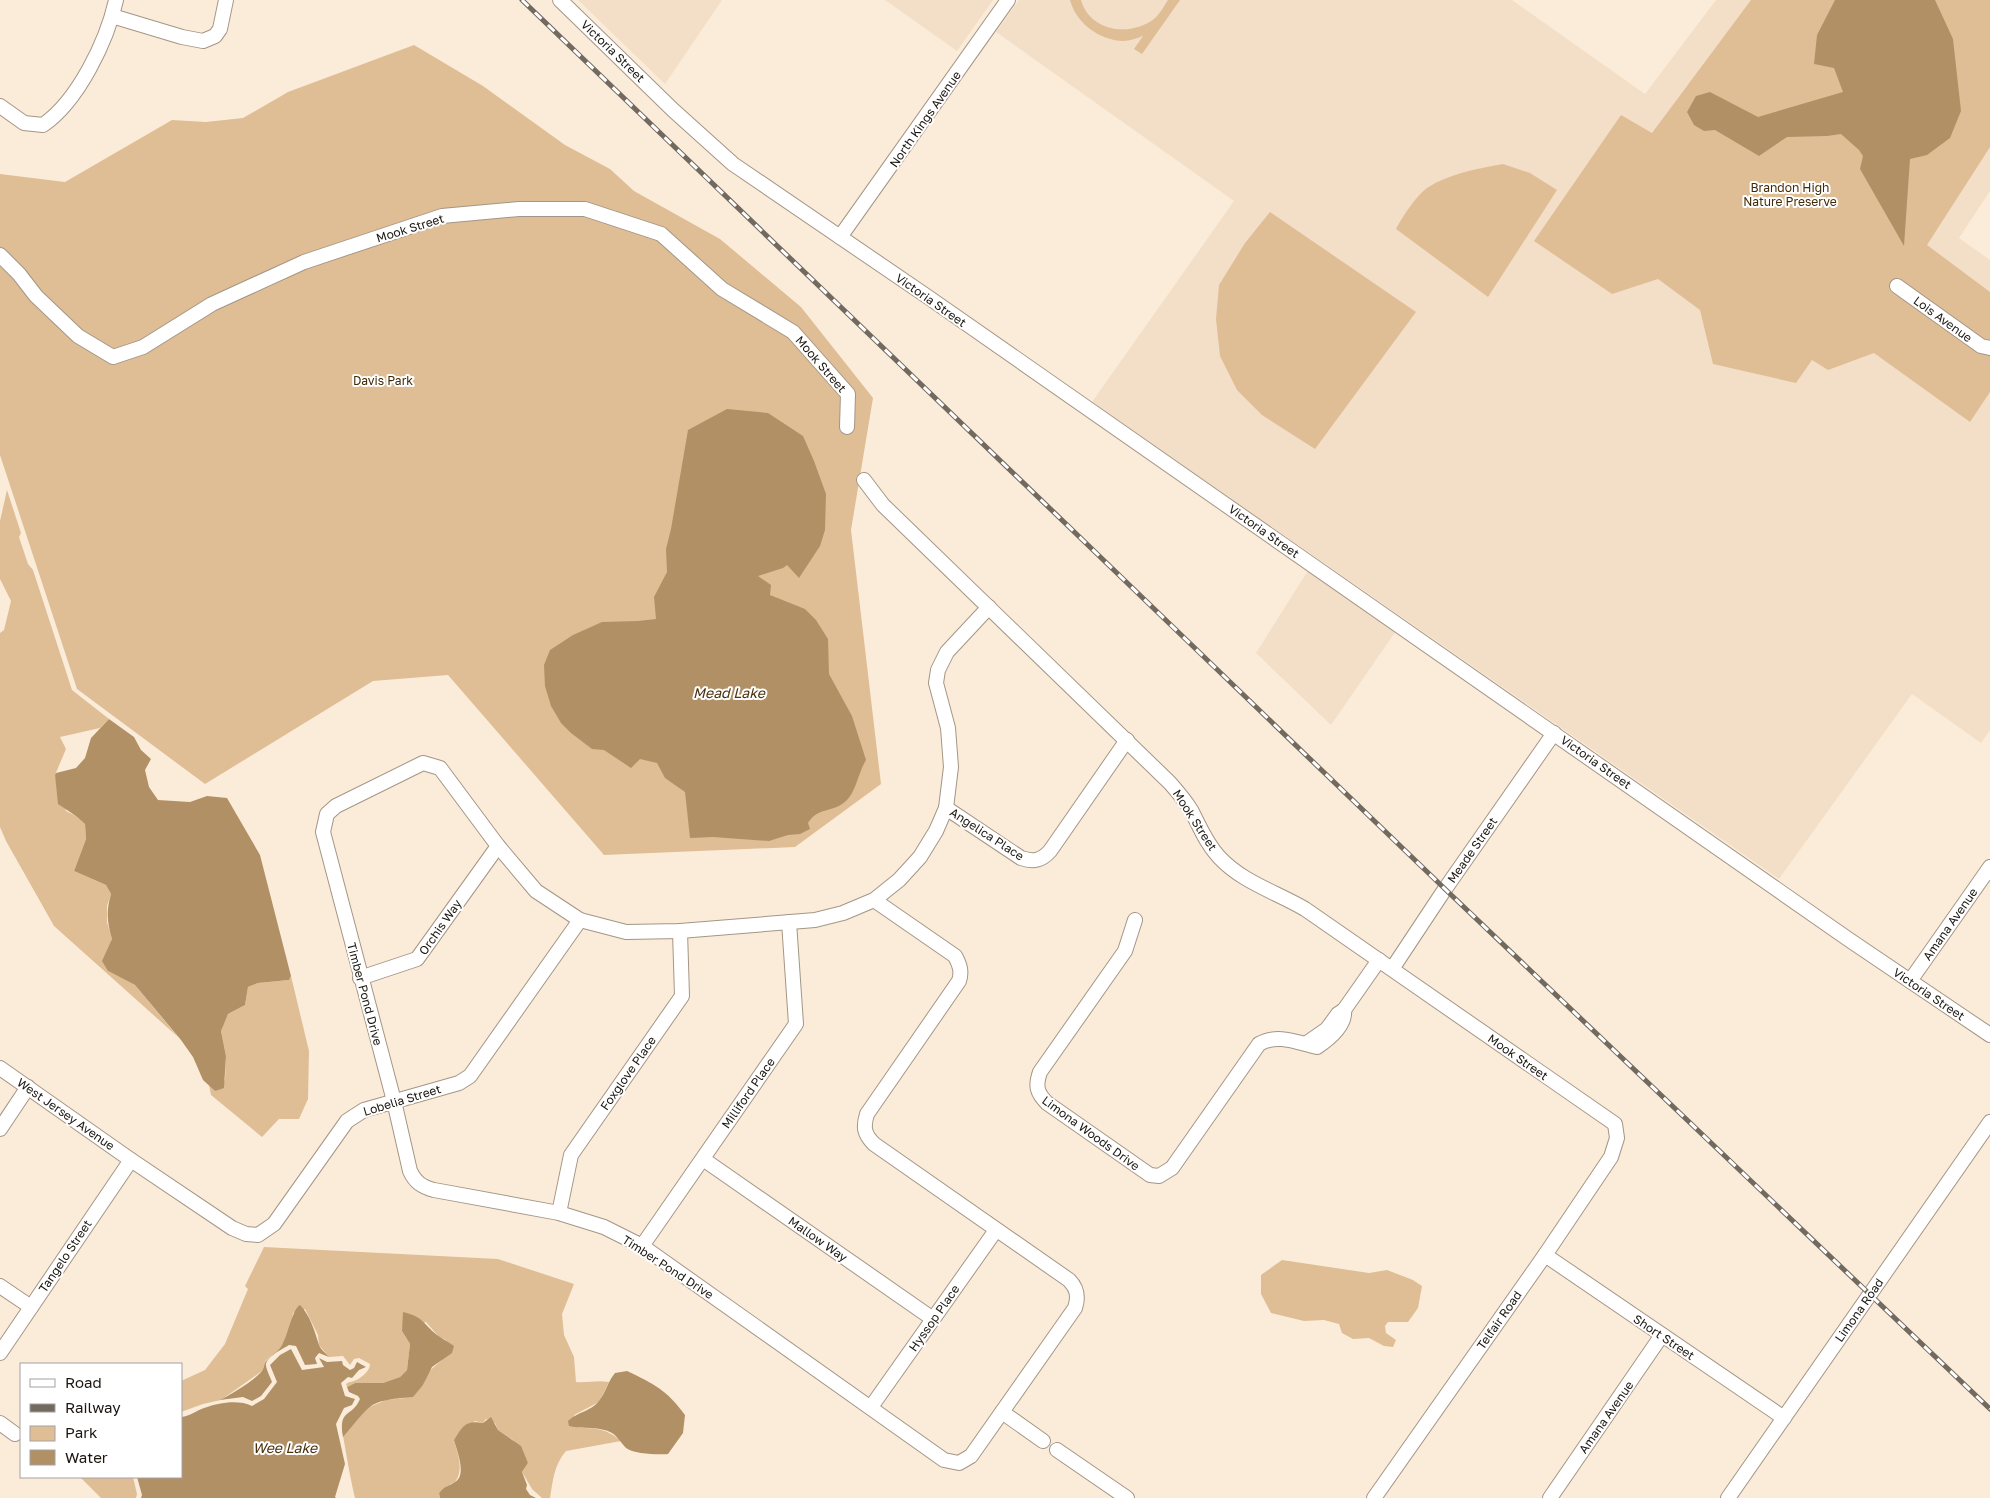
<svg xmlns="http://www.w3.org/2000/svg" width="1990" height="1498" viewBox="0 0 1990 1498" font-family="'Golos Text',sans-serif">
<rect width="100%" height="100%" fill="#fbecda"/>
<g fill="#f3dfc7">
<polygon points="578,0 722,0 665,84"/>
<polygon points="885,0 993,0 957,51"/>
<polygon points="1019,0 1512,0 1645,94 1716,0 1990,0 1990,191 1959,238 1990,260 1990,730 1981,743 1912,694 1779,879 1092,402 1234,201 996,32"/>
<polygon points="1309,569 1396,631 1331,725 1256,653"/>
</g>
<g fill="#dfbe96">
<path d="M1070 0H1081C1090 32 1130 37 1154 19 1160 14 1164 6 1168 0H1180L1142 54 1134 49 1143 36C1137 38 1130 41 1123 41 1099 40 1076 23 1070 0Z"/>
<polygon points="1751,0 1990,0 1990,147 1927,245 1990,292 1990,392 1970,422 1874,353 1828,370 1812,360 1796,383 1713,364 1700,310 1658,279 1612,294 1534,241 1621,115 1652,133"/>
<polygon points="414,45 483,86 565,145 610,169 634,191 720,239 801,307 873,398 851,530 881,784 795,847 604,855 448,675 373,681 205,784 77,689 0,455 0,174 65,182 172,120 206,122 243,118 288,92"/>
<path d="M1503 164 1530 173 1557 190 1488 297 1396 229C1403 216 1416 196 1427 188 1450 173 1477 169 1503 164Z"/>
<polygon points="1270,212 1416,312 1315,449 1262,415 1237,390 1220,356 1216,319 1219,285 1245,243"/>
<polygon points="7,490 21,533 19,537 28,564 33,570 72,690 109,719 100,728 60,737 66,749 55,775 66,811 76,816 85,824 86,839 74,871 106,885 111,894 107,906 107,922 112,939 107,953 108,971 135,985 178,1037 54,926 6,841 0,827 0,633 4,630 11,601 0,579 0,521"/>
<polygon points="291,976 309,1051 308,1099 299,1119 279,1119 262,1137 211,1095 209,1085 215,1091 225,1080 226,1056 221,1031 224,1022 228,1014 245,1005 248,987 258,983 289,980"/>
<path d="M264 1247 498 1259 574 1284 562 1314 564 1335 574 1357 576 1382C588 1383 597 1380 609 1382L599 1402 574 1415 579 1428C597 1428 607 1429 621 1441L566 1451C554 1465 553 1480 550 1498H542L532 1489 522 1472 528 1463 513 1440 498 1430 495 1423 486 1419 483 1423 475 1421 454 1440C458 1455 464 1470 455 1482L451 1484 439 1493 440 1498H355C350 1477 347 1458 343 1436L367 1408 386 1400 405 1398 423 1385 427 1373 442 1360 446 1340 439 1337 426 1322 402 1331 410 1344 407 1370 400 1377 383 1383H355L347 1387 346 1384 349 1382C357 1382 370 1372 370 1364L359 1358 354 1359 350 1365 343 1356 329 1357 319 1345 318 1335 305 1309 293 1313 291 1326 284 1342 281 1348 266 1360 262 1371 221 1400 203 1404 181 1412V1381L205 1370 225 1344 248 1289 245 1286Z"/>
<polygon points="1282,1260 1369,1273 1387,1270 1413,1280 1422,1286 1418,1308 1408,1322 1388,1322 1385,1326 1386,1333 1396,1340 1393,1347 1384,1346 1369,1338 1353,1339 1342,1333 1339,1324 1324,1320 1304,1321 1271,1313 1261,1294 1261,1275"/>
<polygon points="80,1477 133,1477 137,1494 136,1498 101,1498"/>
</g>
<g fill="#b29065">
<polygon points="1835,0 1935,0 1953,39 1961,111 1950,138 1927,155 1910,159 1904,246 1860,169 1863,156 1859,150 1841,134 1827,136 1787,137 1759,156 1715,130 1704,131 1694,125 1687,112 1696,96 1710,92 1758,117 1843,92 1834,68 1814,64 1817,35"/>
<path d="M727 409 768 413 803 436 814 461 826 494 825 530 820 546 799 578 787 565 783 568 758 576 771 585 770 595 805 609 816 620 828 639 829 674 852 716 866 760C858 773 856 793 845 802 831 813 818 807 808 823L810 829 800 834 788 835 769 841 713 837 690 838 685 792 665 778 657 763 640 759 631 768 604 750 592 749 571 733 561 723 551 706 545 686 544 665 550 650 573 635 602 622 638 621 656 619 654 597 667 572 666 549 671 529 688 430Z"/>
<path d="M109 719 134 737 141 750 151 759 145 770 149 787 158 800 190 802 207 796 227 798 260 855 291 976 289 980 258 983 248 987 245 1005 228 1014 221 1031 226 1056 224 1088 215 1091 203 1080 193 1057 181 1040 135 985 108 971 102 961 112 939C107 922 106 911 111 894L106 885 74 871 86 839 85 824 76 816 58 804 55 775 56 773 76 768 85 758 91 738Z"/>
<path d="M300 1305C310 1315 315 1332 319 1345 321 1350 326 1353 329 1357L319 1353 315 1358 317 1364 305 1365 296 1346 289 1345C283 1349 265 1357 266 1366 267 1371 270 1377 272 1382L261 1396 252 1401 243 1397 220 1400C230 1395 255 1380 262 1371 264 1368 264 1363 267 1360 272 1354 280 1351 283 1343 288 1334 293 1308 300 1305Z"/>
<path d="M403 1312C424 1317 422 1323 437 1335 442 1339 449 1342 454 1346L452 1353 432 1367 423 1385 413 1397C366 1401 373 1403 343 1437 338 1408 352 1418 360 1399L358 1396 349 1392 347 1387 355 1383H383L400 1377 407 1370 410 1344 402 1331Z"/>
<path d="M291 1349 302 1370 324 1367 319 1358 327 1362 342 1361 343 1365 350 1370 354 1368 357 1362 366 1367 359 1370 352 1378 348 1377 341 1383 345 1396 355 1399 352 1405 344 1408 336 1424 345 1464 335 1497 336 1498H141L142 1495 137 1477H181V1417C191 1416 195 1411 204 1408 218 1403 238 1399 252 1406L264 1399 277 1382 270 1365 280 1355Z"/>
<path d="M627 1371C654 1384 667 1390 685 1415L683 1433 668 1454C659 1455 633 1454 626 1448 621 1443 618 1437 612 1433 600 1426 583 1429 569 1426L568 1421C577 1412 592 1411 599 1401 606 1392 608 1381 615 1373Z"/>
<path d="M491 1417 498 1430 521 1446 528 1463 522 1472 527 1485 526 1489 530 1495 536 1498H440L439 1493C446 1485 448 1487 455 1482 467 1475 457 1451 454 1440 463 1426 465 1420 483 1423Z"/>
</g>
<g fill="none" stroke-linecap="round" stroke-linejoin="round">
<g stroke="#a49686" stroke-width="16">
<g id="minor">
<polyline points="560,0 673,110 733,164 928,297 1848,939 1990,1035"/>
<polyline points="112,16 182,37 203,41 215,36 220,29 226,0"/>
<path d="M0 106 24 123 43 125C78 101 107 41 116 0"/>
<polyline points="840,237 1008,0"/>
<polyline points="0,255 19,274 36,296 78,336 113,357 143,347 212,304 304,262 442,216 519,209 585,209 661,234 722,289 793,332 848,394 847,427"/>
<polyline points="1897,286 1981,346 1990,348"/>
<path d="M864 480 883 505 1170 783C1177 791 1185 800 1191 810 1200 827 1206 843 1219 857 1242 882 1276 892 1305 909L1615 1124 1617 1138 1611 1157 1545 1255 1374 1498"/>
<path d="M946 808 1021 858C1033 862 1041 861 1050 851L1127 740"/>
<path d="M874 900 955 956C960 965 962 972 959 981L867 1114C863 1127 864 1134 874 1144L1069 1280C1077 1288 1079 1296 1075 1308L971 1456 959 1463 944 1460 642 1246 604 1227 559 1213 434 1190C422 1187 415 1182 410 1171L394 1101 323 832 327 814 336 806 423 763 440 768 498 846 536 891 580 920 626 932 680 931 815 920 843 913 874 900 899 880 920 857 936 831 946 808 951 767 948 728 936 683 938 670 947 652 989 607"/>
<path d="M1135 920 1125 951 1040 1072C1035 1086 1037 1093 1047 1103L1150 1175 1159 1176 1172 1168 1259 1044C1278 1033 1298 1043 1317 1047 1329 1039 1346 1026 1344 1010"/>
<polyline points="1392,969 1445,889 1554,733"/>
<polyline points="360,978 417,959 498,846"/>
<polyline points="1910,981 1990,867"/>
<polyline points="1307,1043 1327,1029 1338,1014 1344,1010 1379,960"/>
<polyline points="0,1068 131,1160 232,1228 246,1234 258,1235 274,1224 347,1121 364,1110 459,1083 470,1076 580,920"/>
<polyline points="0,1129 28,1087"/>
<polyline points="703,1159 933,1319"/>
<polyline points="559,1213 571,1155 682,996 680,931"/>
<polyline points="642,1246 796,1024 789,922"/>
<polyline points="1545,1255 1784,1418"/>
<polyline points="0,1286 31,1307"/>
<polyline points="0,1353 131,1160"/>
<polyline points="871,1407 996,1230"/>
<polyline points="1002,1412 1043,1441"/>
<polyline points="0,1423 15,1434"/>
<polyline points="1057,1450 1127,1498"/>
<polyline points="1550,1498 1662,1335"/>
<polyline points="1728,1498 1990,1122"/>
</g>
</g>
<use href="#minor" stroke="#fff" stroke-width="14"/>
<g stroke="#72695f" stroke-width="5">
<polyline id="rail" points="522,0 1445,889 1990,1409"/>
</g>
<use href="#rail" stroke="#fff" stroke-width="3" stroke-dasharray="9" stroke-linecap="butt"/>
</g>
<g text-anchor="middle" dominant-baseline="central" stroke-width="4" stroke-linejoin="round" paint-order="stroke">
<g font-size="12" fill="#1b1610" stroke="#fff">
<text transform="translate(613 51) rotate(44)">Victoria Street</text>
<text transform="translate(925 119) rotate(-55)">North Kings Avenue</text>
<text transform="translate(410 228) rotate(-17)">Mook Street</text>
<text transform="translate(931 300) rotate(35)">Victoria Street</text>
<text transform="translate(1943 319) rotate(36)">Lois Avenue</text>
<text transform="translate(821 364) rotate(49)">Mook Street</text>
<text transform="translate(1264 531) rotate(35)">Victoria Street</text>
<text transform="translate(1596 762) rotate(35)">Victoria Street</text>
<text transform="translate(1195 820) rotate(57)">Mook Street</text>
<text transform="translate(987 834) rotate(33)">Angelica Place</text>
<text transform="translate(1472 850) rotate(-55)">Meade Street</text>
<text transform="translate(1950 924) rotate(-55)">Amana Avenue</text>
<text transform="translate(440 927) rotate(-55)">Orchis Way</text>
<text transform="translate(365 994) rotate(75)">Timber Pond Drive</text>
<text transform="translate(1929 994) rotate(34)">Victoria Street</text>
<text transform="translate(1518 1057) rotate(35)">Mook Street</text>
<text transform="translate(628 1073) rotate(-55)">Foxglove Place</text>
<text transform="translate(748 1093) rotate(-55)">Milliford Place</text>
<text transform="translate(402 1100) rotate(-17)">Lobelia Street</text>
<text transform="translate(66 1114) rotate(35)">West Jersey Avenue</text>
<text transform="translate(1091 1133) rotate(36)">Limona Woods Drive</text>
<text transform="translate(818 1239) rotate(35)">Mallow Way</text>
<text transform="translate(65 1256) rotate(-56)">Tangelo Street</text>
<text transform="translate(668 1267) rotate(33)">Timber Pond Drive</text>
<text transform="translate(1859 1310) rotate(-55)">Limona Road</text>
<text transform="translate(934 1318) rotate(-55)">Hyssop Place</text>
<text transform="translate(1499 1320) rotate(-55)">Telfair Road</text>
<text transform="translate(1664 1337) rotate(34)">Short Street</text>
<text transform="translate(1606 1417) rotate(-55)">Amana Avenue</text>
</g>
<g font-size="12" fill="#422a05" stroke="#fff">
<text x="1790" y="187">Brandon High<tspan x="1790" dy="14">Nature Preserve</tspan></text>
<text x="383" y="380">Davis Park</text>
</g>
<g font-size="14" font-style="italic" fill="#49310d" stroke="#fff">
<text x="729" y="692">Mead Lake</text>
<text x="285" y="1447">Wee Lake</text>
</g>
</g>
<rect x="20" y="1363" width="162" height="115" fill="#ffffff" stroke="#a4a29f"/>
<rect x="30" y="1379" width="25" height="8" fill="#ffffff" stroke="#a4a29f"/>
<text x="65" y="1388" font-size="15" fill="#1b1610">Road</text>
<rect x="30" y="1404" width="25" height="8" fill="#72695f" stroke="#a4a29f"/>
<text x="65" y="1413" font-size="15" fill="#1b1610">Railway</text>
<rect x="30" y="1426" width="25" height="15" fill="#dfbe96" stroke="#a4a29f"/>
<text x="65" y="1438" font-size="15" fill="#1b1610">Park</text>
<rect x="30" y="1450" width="25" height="15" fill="#b29065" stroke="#a4a29f"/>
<text x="65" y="1463" font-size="15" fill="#1b1610">Water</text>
</svg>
